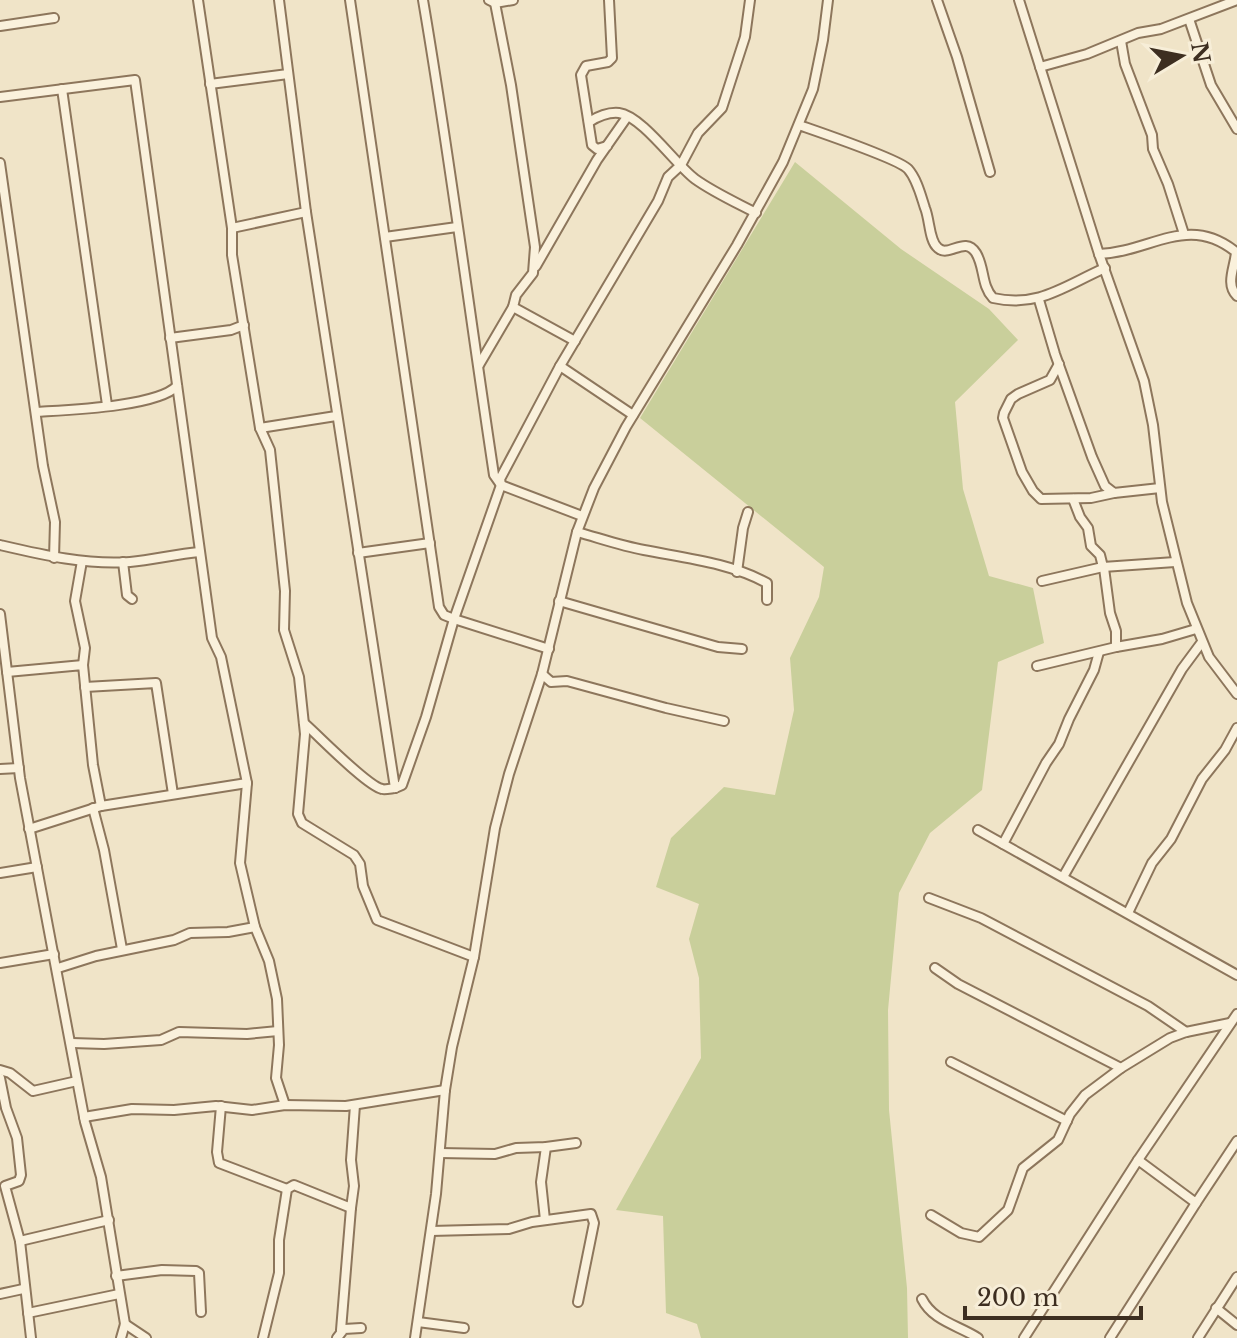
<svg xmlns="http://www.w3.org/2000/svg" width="1237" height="1338" viewBox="0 0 1237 1338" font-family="'Libre Baskerville',serif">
<rect width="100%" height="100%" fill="#f0e4c8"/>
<polygon fill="#c9cf9b" points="795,162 901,249 989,309 1018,340 955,402 963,489 989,576 1033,588 1044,643 998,662 982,790 930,833 899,893 888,1010 889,1110 907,1288 908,1338 701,1338 697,1324 666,1313 663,1216 616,1210 701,1058 699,978 689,939 699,904 656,887 671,838 724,787 775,795 794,710 790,658 819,597 824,567 640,418"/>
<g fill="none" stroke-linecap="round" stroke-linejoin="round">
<g stroke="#8d765c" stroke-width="12">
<g id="minor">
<polyline points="198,0 232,228 232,255 260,428 270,450 285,591 284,630 299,677 305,734 298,814 302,823 354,855 360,864 363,886 377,920 474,957"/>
<path d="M279 0 306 212 395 788C393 788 384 790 382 789 367 786 319 736 304 723"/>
<polyline points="350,0 439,607 444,615 454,619 549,649"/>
<path d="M423 0C450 158 470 317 494 475L501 485 582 516"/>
<polyline points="489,0 495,3 511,85 535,247 533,273 516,295 513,307 575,341"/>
<polyline points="937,0 957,57 990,172"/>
<polyline points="1019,0 1099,254 1144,381 1153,425 1162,502 1187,603 1209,657 1237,694"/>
<polyline points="495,3 513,0"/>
<polyline points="1189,19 1211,85 1237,129"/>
<polyline points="0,26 54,18"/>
<polyline points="1121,41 1125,64 1152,135 1153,149 1168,184 1184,234"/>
<polyline points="1040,67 1087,54 1138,33 1161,29 1237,0"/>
<polyline points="210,84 288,74"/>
<polyline points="62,89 107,405"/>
<polyline points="0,97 135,80 212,638 221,657 247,783 240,863 255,927 269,961 277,999 279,1045 276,1078 285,1105"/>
<path d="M589 122C597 117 609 112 619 113 642 116 676 165 695 179 713 192 735 202 756 213"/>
<path d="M799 125C816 131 899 159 908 169 917 179 921 196 925 208 930 220 929 241 938 248 949 258 965 235 976 253 985 268 981 285 993 298 1039 308 1064 286 1105 268"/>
<polyline points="607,146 597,149 592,145 581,75 586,66 608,62 612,58 609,0"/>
<polyline points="0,163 43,466 55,522 54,558"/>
<polyline points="232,228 306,212"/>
<polyline points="385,237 457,227"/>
<path d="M1099 254C1151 252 1188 213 1236 252 1235 267 1225 284 1237 296"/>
<polyline points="536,266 597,160 627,117"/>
<polyline points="1039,300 1055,354 1092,457 1105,486 1114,493 1160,488"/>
<polyline points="170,338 231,330 244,325"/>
<polyline points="1059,364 1050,380 1018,394 1011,399 1004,413 1003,418 1022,472 1033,491 1041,499 1091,498 1114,493"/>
<polyline points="479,365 513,307"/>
<polyline points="560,366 633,415"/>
<path d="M36 412C66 410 157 407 177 386"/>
<polyline points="260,428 336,416"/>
<polyline points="1073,499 1080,517 1088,528 1091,546 1100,555 1103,567 1175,562"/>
<path d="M577 532C599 538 622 546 644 550 685 558 731 563 767 583V600"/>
<path d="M0 545C43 555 85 565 130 562 153 560 176 554 199 552"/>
<polyline points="358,553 430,543"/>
<polyline points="82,561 75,601 85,648 83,665"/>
<polyline points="123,562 127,595 132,599"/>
<polyline points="1104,568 1110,613 1116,631 1116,647"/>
<polyline points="737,572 743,528 748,512"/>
<polyline points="1042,581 1103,567"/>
<polyline points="559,601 718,647 742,649"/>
<polyline points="0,614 20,778 85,1122 101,1177 125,1324 121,1338"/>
<polyline points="1037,666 1116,647 1162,639 1196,629"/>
<polyline points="7,672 83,665 93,765 101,806"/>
<polyline points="542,674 551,682 567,681 666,708 724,721"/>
<polyline points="85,687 156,683 173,794"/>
<polyline points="0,769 19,768"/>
<polyline points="395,788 402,785 426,717 454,619 501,485 500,479 560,366 658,201 668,177 681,165 698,133 722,108 745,37 750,0"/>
<polyline points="93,808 104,850 122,949"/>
<polyline points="29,829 101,806 247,783"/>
<polyline points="978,830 1237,975"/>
<polyline points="1003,844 1046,763 1059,744 1069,719 1094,670 1099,652"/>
<polyline points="0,873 37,867"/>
<polyline points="1063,877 1182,669 1202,642"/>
<polyline points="929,898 981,918 1148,1006 1186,1032"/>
<polyline points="1128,913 1152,863 1171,839 1202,779 1225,750 1237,728"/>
<polyline points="0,963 54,954"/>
<polyline points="58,968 96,956 174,940 190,933 228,932 255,927"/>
<polyline points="935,968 958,984 1121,1068"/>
<polyline points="72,1043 104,1044 161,1040 179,1032 247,1034 278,1031"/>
<polyline points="951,1062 1067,1121"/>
<polyline points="0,1070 10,1073 33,1091 77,1081"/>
<polyline points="0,1078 6,1108 17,1138 21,1175 19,1181 5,1186 20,1241 31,1338"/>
<polyline points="221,1106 217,1152 219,1163 287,1189"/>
<polyline points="84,1117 132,1109 174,1110 216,1106 252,1110 285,1105 346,1106 445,1090"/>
<polyline points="440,1153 495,1154 516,1148 546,1147 576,1143"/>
<polyline points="1138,1160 1196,1203 1237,1141"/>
<polyline points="931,1215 961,1233 979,1237 1008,1210 1023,1168 1058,1140 1070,1114 1085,1095 1121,1068 1170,1038 1186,1032 1230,1023"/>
<polyline points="545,1220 541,1182 546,1147"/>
<polyline points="431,1231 509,1229 532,1222 591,1214 594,1223 578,1302"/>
<polyline points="20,1241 109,1220"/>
<polyline points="116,1276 162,1270 196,1271 199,1273 201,1312"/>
<polyline points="0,1294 23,1289"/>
<path d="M922 1299C933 1321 958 1325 978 1338"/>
<polyline points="1216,1308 1237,1325"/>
<polyline points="28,1313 119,1294"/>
<polyline points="418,1322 464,1328"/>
<polyline points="125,1324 146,1338"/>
<polyline points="341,1330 351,1208"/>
<polyline points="263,1338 279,1273 279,1240 287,1189 294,1185 351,1208 354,1186 351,1160 355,1105"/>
<polyline points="337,1338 344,1329 361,1328"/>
<polyline points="415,1338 436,1194 445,1090 452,1047 474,957 495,828 509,774 542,674 577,532 594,488 626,427 737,245 783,162 813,89 823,40 828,0"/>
<polyline points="1024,1338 1138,1160 1237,1014"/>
<polyline points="1110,1338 1196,1203"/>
<polyline points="1198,1338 1237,1277"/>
</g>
</g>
<use href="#minor" stroke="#faf1dc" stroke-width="8"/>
</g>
<g transform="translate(1181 56) rotate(80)" stroke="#f7eed8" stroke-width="6" paint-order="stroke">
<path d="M0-6L14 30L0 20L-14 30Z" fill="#3d2e20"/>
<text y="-12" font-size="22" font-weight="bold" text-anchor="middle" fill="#3d2e20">N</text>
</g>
<path d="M965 1306v12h176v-12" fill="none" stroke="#3d2e20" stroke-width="4"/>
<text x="977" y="1306" font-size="24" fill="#3d2e20" stroke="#f7eed8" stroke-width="6" paint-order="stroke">200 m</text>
</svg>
